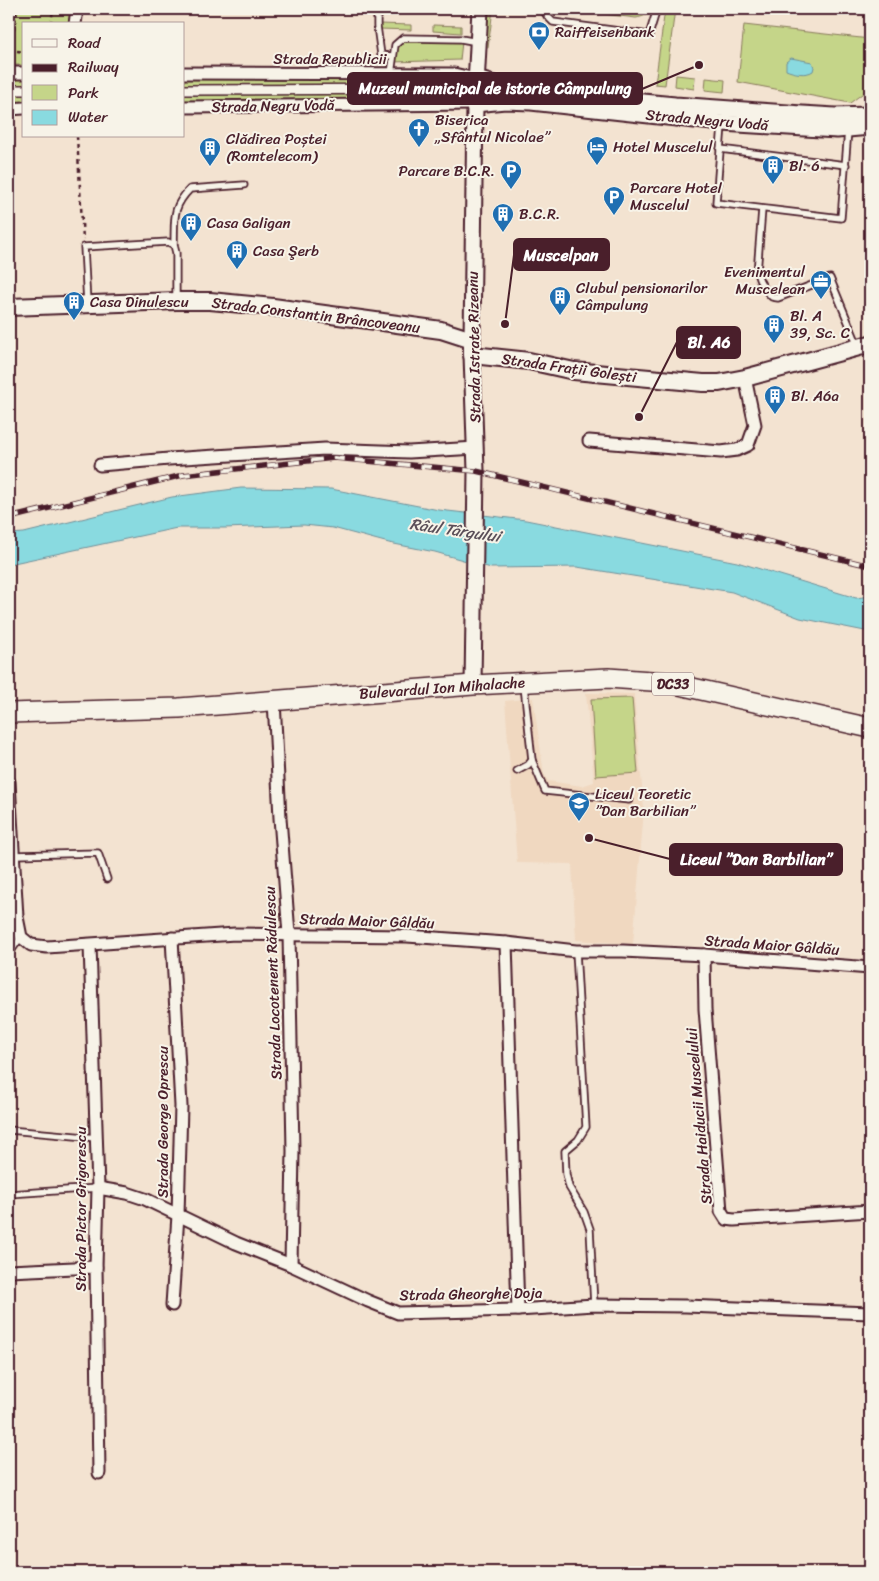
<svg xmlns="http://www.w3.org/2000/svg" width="879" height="1581" viewBox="0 0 879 1581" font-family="Sriracha,sans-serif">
<rect width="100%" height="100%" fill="#f3e3d1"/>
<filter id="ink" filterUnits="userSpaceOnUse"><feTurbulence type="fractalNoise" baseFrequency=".02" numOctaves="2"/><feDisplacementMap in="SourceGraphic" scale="10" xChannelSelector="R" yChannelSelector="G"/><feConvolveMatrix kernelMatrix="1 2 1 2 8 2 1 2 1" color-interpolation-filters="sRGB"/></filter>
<g filter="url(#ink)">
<polygon fill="#f0d8c0" points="586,693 634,694 644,810 633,944 576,940 572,864 517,863 505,701 533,698 544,774 548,781 582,786 594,782"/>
<g fill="#c5d589" stroke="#887a5a">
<polygon points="9,9 72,9 70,24 24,24 24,65 9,65"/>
<polygon points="487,9 493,9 488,48 482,47"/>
<path d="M561 9H651C649 15 642 17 636 18Z"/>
<polygon points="665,9 675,9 665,85 655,84"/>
<polygon points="380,24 411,25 411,30 380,29"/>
<polygon points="433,25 461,26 461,33 433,31"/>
<polygon points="744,25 870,39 870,88 850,103 738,82"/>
<path d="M408 39 462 42 460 60 393 62C396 51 397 42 408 39Z"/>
<polygon points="448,74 448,103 184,104 184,76"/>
<polygon points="676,75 695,77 694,89 675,86"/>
<polygon points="9,78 24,78 24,106 9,107"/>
<polygon points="706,78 725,80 724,92 705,90"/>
<polygon points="632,698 638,773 596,776 591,699"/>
</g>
<g fill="#89dae0" stroke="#708f98">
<path d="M791 58 812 62 814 67 813 71C806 76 793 73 786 70V62Z"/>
<polygon points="241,488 331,489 439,510 526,520 737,562 856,598 870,596 870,632 800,618 732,592 577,567 491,568 435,552 389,543 333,528 304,525 225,528 177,528 9,564 9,534 24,533 172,497"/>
</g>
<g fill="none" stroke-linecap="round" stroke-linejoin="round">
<g stroke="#4a1f2b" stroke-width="9">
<g id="service">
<polyline points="377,9 377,26 381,55 392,56"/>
<polyline points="543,9 547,16 553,22 649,35 657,9"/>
<polyline points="391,74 395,45 403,38 461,39 478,42"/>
<polyline points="722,125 716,203 841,218 848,130"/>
<polyline points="720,149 846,165"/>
<path d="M762 209 757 273C760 284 765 290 772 297L778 298 830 278 858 346"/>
<path d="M174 245C175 220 171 208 190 189L244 185"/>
<polyline points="87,303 84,247 168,242 174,245 176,253 176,300"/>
<polyline points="524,686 532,760 545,791 629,800"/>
<polyline points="517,771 528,765 532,760"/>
<polyline points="14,855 98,853 107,879"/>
<polyline points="576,951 586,1127 578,1140 565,1151 566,1174 569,1187 584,1212 590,1229 594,1305"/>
<polyline points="9,954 21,937"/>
<polyline points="9,1130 97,1138"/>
<polyline points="9,1194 98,1188"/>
</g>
</g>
<g stroke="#4a1f2b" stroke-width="12">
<g id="pedestrian">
<polyline points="9,90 24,90"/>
<polyline points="184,90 476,89"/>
</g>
</g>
<g stroke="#4a1f2b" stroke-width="15">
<g id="minor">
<polyline points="75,24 77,9"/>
<polyline points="9,73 24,73"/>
<polyline points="184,73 454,74 476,79"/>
<polyline points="184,107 475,104"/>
<polyline points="9,109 24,108"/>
<polyline points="589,441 721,452 737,450 748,445 755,425 745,378"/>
<polyline points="100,465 169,459 325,449 409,452 476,448"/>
<polyline points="274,700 280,818 289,934 293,1151 291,1265"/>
<polyline points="9,782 17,917 21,937 31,945 47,947 235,934 407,936 506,943 576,951 623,951 704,955 870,968"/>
<polyline points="506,943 518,1310"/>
<polyline points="90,945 98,1188 96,1267 99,1473"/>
<polyline points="704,955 705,1009 721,1211 726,1219 734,1220 870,1211"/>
<polyline points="98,1188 127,1193 145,1199 236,1243 291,1265 368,1301 398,1313 518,1310 594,1305 686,1306 870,1313"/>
<polyline points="9,1271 96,1267"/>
<polyline points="172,1305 178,1215 181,1106 172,938"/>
</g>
</g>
<g stroke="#4a1f2b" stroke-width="19">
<g id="tertiary">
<polyline points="476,79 515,90 675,105 802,114 835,116 870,115"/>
<polyline points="475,104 505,101 531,102 722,123 837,130 870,127"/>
<polyline points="472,340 475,104 480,9"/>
<polyline points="472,355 476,471 473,685"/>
</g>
</g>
<g stroke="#4a1f2b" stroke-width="20">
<polyline id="secondary" points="9,307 176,301 210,301 273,307 441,330 472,340 472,355 529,361 574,371 703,383 719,383 745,378 870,344"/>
</g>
<g stroke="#4a1f2b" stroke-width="22">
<polyline id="trunk" points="9,713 179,708 473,685 608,678 666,682 870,728"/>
</g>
<g stroke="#4a1f2b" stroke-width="2.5" stroke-dasharray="4 4" stroke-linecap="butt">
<polyline points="51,24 53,9"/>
<polyline points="9,50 24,52"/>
<polyline points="9,62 17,9"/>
<polyline points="77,136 83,240"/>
</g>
<use href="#service" stroke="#f7f3e8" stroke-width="5.5"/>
<use href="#pedestrian" stroke="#f7f3e8" stroke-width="9"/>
<use href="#minor" stroke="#f7f3e8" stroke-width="11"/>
<use href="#tertiary" stroke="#f7f3e8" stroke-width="15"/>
<use href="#secondary" stroke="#f7f3e8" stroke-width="16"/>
<use href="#trunk" stroke="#f7f3e8" stroke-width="19"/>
<g stroke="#4a1f2b" stroke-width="5.5">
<polyline id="rail" points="9,518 183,475 334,458 476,471 870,566"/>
</g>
<use href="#rail" stroke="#f7f3e8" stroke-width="4" stroke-dasharray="11" stroke-linecap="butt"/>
</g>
</g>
<defs>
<g id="bank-pin" transform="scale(1.125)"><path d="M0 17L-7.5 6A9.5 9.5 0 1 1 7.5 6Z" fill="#1f6fb2" stroke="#f7f3e8"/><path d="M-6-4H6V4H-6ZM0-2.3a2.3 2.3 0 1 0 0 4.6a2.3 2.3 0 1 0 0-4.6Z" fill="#fff"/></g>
<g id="church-pin" transform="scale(1.125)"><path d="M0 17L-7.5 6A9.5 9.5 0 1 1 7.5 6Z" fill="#1f6fb2" stroke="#f7f3e8"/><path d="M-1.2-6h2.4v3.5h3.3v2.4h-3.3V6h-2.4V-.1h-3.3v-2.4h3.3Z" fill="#fff"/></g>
<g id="hotel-pin" transform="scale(1.125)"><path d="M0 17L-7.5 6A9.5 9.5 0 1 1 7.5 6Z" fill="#1f6fb2" stroke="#f7f3e8"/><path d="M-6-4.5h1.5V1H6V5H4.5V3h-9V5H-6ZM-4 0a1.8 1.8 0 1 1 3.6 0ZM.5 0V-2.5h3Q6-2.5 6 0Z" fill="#fff"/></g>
<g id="building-pin" transform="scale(1.125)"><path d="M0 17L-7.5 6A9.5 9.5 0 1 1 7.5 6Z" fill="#1f6fb2" stroke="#f7f3e8"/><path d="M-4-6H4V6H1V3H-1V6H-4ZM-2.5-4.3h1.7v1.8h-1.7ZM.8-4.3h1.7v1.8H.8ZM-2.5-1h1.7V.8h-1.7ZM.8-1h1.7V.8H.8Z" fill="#fff"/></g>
<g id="parking-pin" transform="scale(1.125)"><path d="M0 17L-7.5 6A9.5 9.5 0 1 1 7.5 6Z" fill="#1f6fb2" stroke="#f7f3e8"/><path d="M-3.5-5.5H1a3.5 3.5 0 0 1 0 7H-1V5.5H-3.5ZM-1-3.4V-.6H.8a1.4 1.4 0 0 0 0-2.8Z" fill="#fff"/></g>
<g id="office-pin" transform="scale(1.125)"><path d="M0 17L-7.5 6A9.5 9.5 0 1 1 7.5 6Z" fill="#1f6fb2" stroke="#f7f3e8"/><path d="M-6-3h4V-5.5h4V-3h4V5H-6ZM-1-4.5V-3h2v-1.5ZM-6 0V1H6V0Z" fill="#fff"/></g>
<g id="school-pin" transform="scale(1.125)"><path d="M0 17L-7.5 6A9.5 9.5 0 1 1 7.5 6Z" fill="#1f6fb2" stroke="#f7f3e8"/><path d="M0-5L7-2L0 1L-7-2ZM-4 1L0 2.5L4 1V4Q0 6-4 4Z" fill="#fff"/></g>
</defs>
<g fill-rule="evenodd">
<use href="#bank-pin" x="539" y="32"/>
<use href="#church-pin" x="419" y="129"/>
<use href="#hotel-pin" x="597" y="147"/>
<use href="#building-pin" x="210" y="148"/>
<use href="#building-pin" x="773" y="166"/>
<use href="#parking-pin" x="511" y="171"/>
<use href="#parking-pin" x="614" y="197"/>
<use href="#building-pin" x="503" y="214"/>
<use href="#building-pin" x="191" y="223"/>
<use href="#building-pin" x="237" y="251"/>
<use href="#office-pin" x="821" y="281"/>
<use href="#building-pin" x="560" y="297"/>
<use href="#building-pin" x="74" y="302"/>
<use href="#building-pin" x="774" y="325"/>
<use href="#building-pin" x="775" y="396"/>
<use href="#school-pin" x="579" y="803"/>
</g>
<g text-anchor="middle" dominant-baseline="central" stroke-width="4" stroke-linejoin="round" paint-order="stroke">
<rect fill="#f7f3e8" stroke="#7e5f64" stroke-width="1" x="652" y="672.5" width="42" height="23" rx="4"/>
<g font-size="14" font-weight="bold" fill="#4a1f2b">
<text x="673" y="684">DC33</text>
</g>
<g font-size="15" fill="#4a1f2b" stroke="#f7f3e8" text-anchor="start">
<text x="555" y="32">Raiffeisenbank</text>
<text x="435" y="120">Biserica<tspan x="435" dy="17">„Sfântul Nicolae”</tspan></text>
<text x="226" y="139">Clădirea Poștei<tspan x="226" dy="17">(Romtelecom)</tspan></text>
<text x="613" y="147">Hotel Muscelul</text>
<text x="789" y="166">Bl. 6</text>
<text x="495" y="171" text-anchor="end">Parcare B.C.R.</text>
<text x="630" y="188">Parcare Hotel<tspan x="630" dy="17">Muscelul</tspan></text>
<text x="519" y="214">B.C.R.</text>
<text x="207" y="223">Casa Galigan</text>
<text x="253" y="251">Casa Şerb</text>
<text x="805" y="272" text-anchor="end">Evenimentul<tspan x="805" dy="17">Muscelean</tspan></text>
<text x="576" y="288">Clubul pensionarilor<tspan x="576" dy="17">Câmpulung</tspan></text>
<text x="90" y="302">Casa Dinulescu</text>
<text x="790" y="316">Bl. A<tspan x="790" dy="17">39, Sc. C</tspan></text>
<text x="791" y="396">Bl. A6a</text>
<text x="595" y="794">Liceul Teoretic<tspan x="595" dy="17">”Dan Barbilian”</tspan></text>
</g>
<g font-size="15" fill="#4a1f2b" stroke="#f7f3e8">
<text x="330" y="59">Strada Republicii</text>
<text transform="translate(273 106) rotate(-1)">Strada Negru Vodă</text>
<text transform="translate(707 120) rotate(5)">Strada Negru Vodă</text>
<text transform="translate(316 315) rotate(7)">Strada Constantin Brâncoveanu</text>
<text transform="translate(474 347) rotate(-91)">Strada Istrate Rizeanu</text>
<text transform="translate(569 368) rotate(8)">Strada Frații Golești</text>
<text transform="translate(442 688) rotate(-4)">Bulevardul Ion Mihalache</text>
<text transform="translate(367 921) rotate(2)">Strada Maior Gâldău</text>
<text transform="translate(772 945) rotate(4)">Strada Maior Gâldău</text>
<text transform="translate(273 983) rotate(-92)">Strada Locotenent Rădulescu</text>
<text transform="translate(699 1116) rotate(-95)">Strada Haiducii Muscelului</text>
<text transform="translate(163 1122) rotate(-90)">Strada George Oprescu</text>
<text transform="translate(81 1209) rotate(-90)">Strada Pictor Grigorescu</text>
<text transform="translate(471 1294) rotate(-1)">Strada Gheorghe Doja</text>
</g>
<g font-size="16" font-style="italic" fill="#5a4e58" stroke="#f7f3e8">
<text transform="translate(455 530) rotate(8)">Râul Târgului</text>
</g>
</g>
<path fill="none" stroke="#4a1f2b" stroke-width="2" d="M699 65L642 89M505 324L514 255M639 417L677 342M589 838L670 859"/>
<g fill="#4a1f2b" stroke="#f7f3e8" stroke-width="2">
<circle cx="699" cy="65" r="5"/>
<circle cx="505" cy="324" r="5"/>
<circle cx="639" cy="417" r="5"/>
<circle cx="589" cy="838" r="5"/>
</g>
<g fill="#4a1f2b" stroke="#4a1f2b" stroke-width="2">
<rect x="348" y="73" width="294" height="31" rx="5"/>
<rect x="514" y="239" width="95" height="31" rx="5"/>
<rect x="677" y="327" width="63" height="31" rx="5"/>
<rect x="670" y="844" width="172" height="31" rx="5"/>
</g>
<g font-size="16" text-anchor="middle" font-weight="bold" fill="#fff">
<text x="495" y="94">Muzeul municipal de istorie Câmpulung</text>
<text x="561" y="261">Muscelpan</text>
<text x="709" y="348">Bl. A6</text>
<text x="756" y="865">Liceul ”Dan Barbilian”</text>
</g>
<rect width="879" height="1581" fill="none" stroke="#f7f3e8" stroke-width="30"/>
<rect x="15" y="15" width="849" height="1551" fill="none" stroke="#4a1f2b" stroke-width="2" filter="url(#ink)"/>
<rect x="22" y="22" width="162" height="115" fill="#f7f3e8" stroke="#b29e9c"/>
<rect x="32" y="39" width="25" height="8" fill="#f7f3e8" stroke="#b29e9c"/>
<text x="68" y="48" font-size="15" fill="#4a1f2b">Road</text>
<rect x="32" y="64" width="25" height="8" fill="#4a1f2b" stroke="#b29e9c"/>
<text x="68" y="72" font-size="15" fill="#4a1f2b">Railway</text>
<rect x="32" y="85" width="25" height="15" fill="#c5d589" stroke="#b29e9c"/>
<text x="68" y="98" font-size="15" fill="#4a1f2b">Park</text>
<rect x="32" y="110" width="25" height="15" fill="#89dae0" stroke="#b29e9c"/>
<text x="68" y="122" font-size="15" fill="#4a1f2b">Water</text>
</svg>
